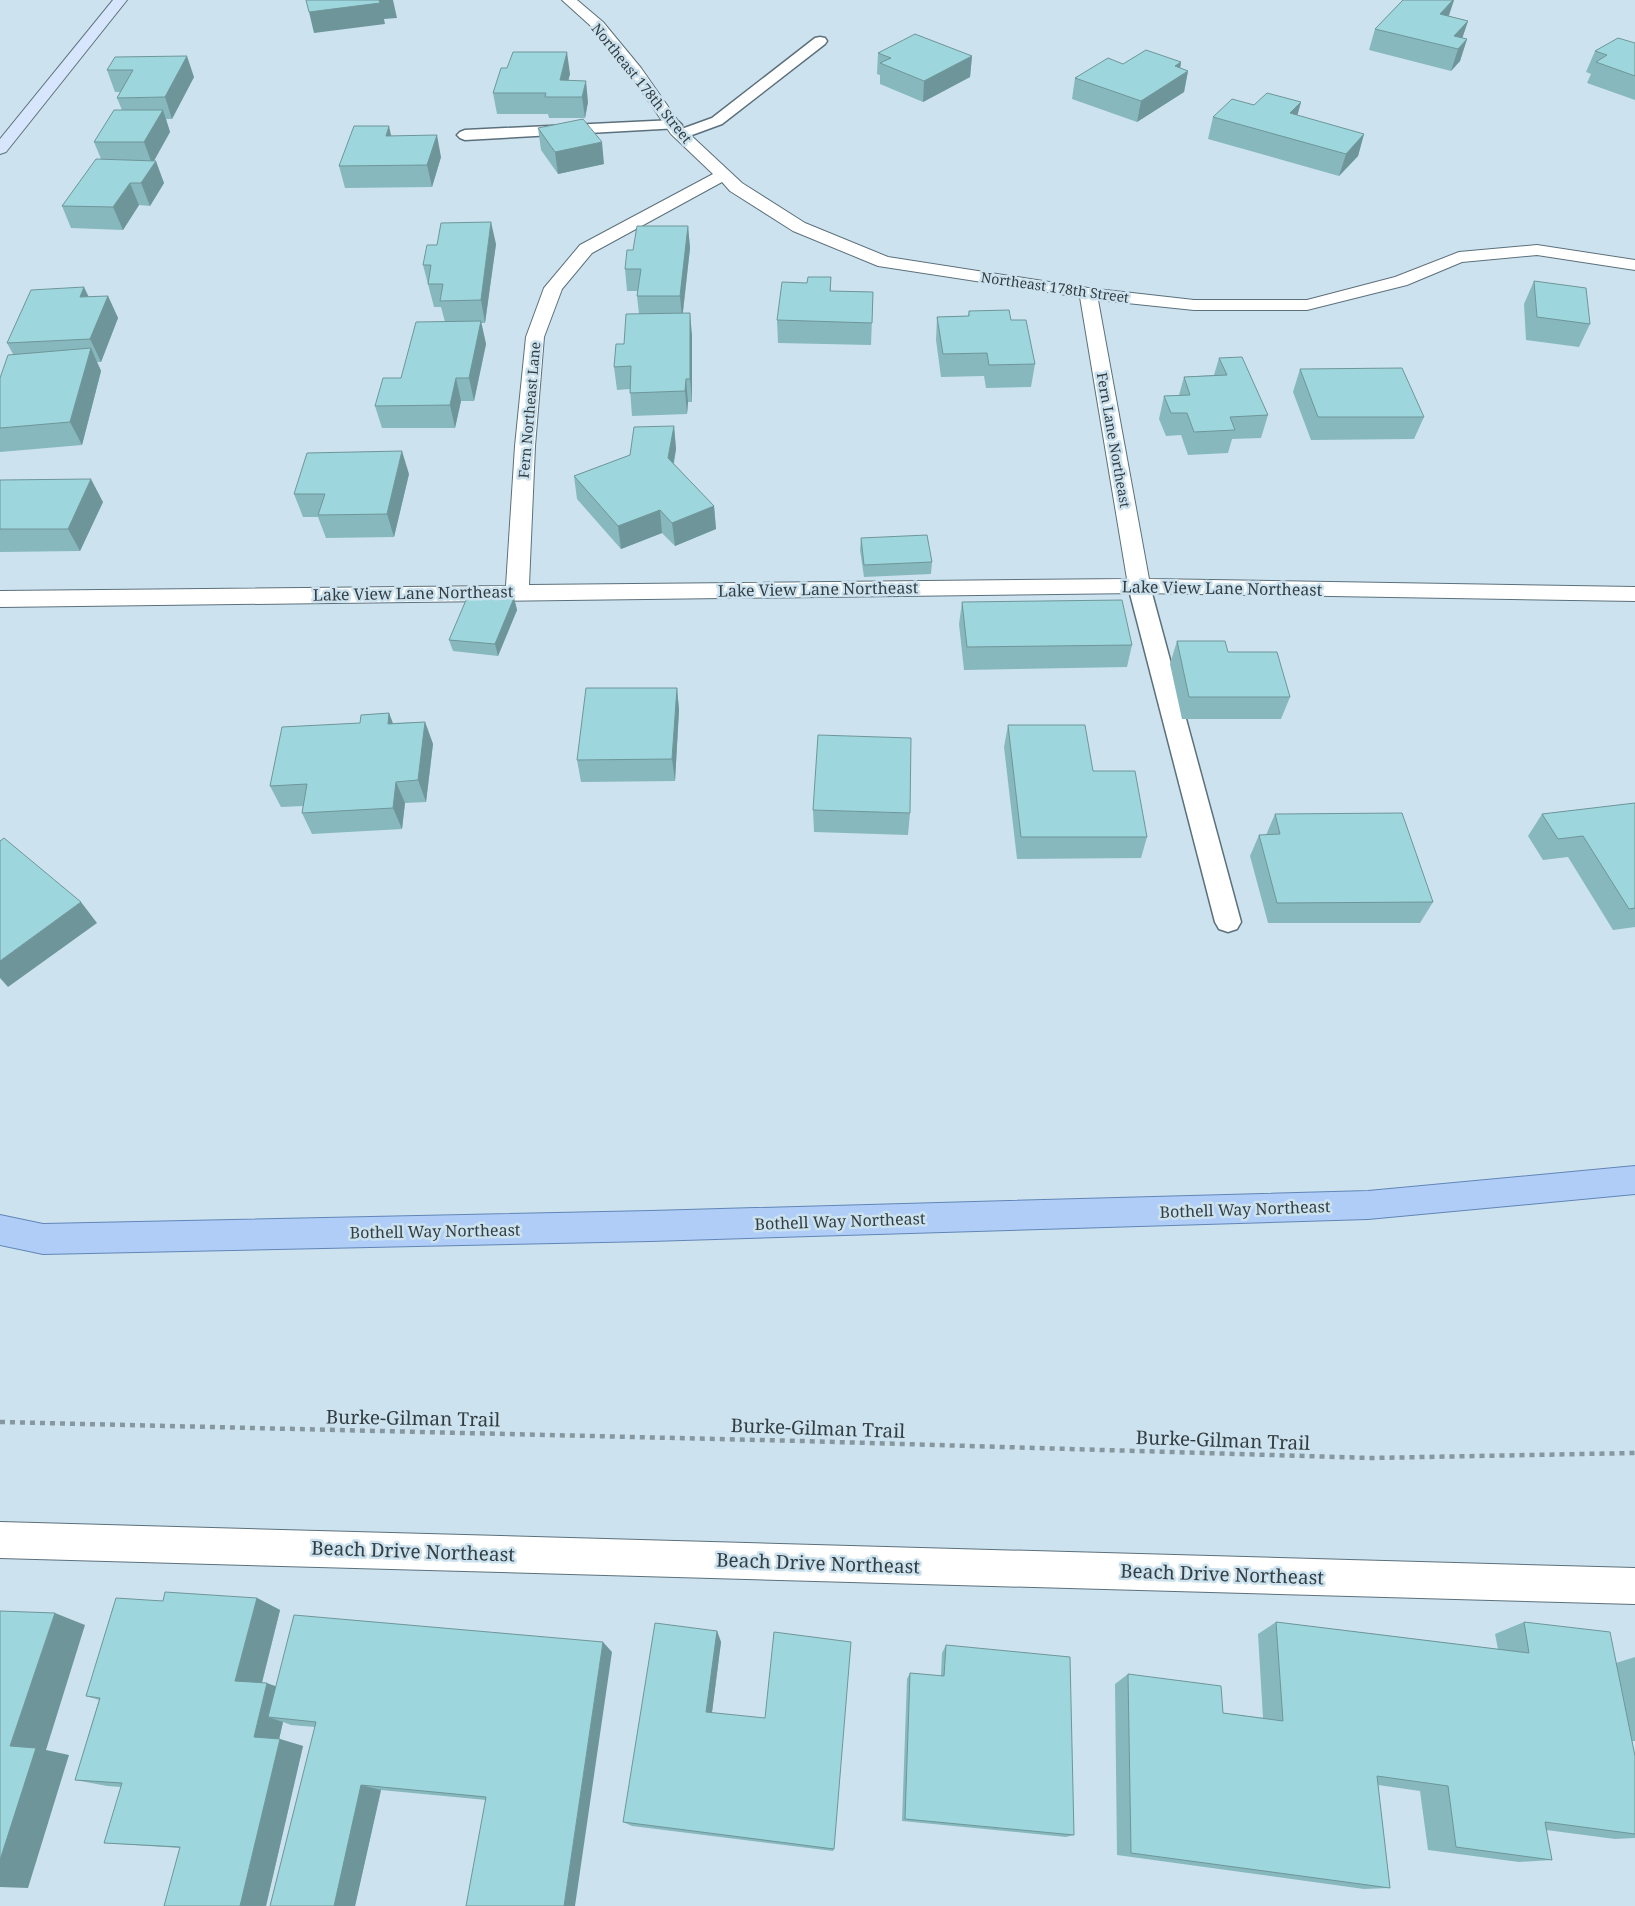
<svg xmlns="http://www.w3.org/2000/svg" width="1635" height="1906" viewBox="0 0 1635 1906" font-family="'Noto Serif',serif">
<rect width="100%" height="100%" fill="#cce3ef"/>
<g fill="none" stroke-linecap="round" stroke-linejoin="round">
<g stroke="#5c707b" stroke-width="3">
<g id="lane">
<polygon points="820,37 825,38 827,41 825,44 722,124 681,139 676,137 673,134 676,131 712,118 815,38"/>
<polygon points="674,120 679,122 682,125 679,128 465,140 460,138 457,135 460,132 465,130"/>
<polygon points="1139,579 1147,581 1150,586 1241,922 1237,929 1228,932 1219,929 1215,922 1128,586 1131,581"/>
</g>
</g>
<g stroke="#5c707b" stroke-width="2">
<g id="street">
<path d="M562 0H577L603 22 641 68 683 128 742 183 805 223 888 257 1088 288 1194 300H1307L1395 277 1459 252 1537 245 1635 260V270L1537 255 1462 262 1407 285 1307 310H1194L1098 300 1149 579 1635 587V601L1139 593 0 607V591L506 586 515 446 526 337 544 288 580 245 713 174 671 134 630 74 593 28ZM722 182 730 191 793 231 878 266 1080 297 1127 579 529 585 535 446 544 337 562 289 592 253Z"/>
<polygon points="0,1522 1635,1568 1635,1604 0,1558"/>
</g>
</g>
<g stroke="#5c707b" stroke-width="2">
<polygon id="secondary" points="113,0 127,0 6,152 0,154 0,139"/>
</g>
<g stroke="#6285b6" stroke-width="2">
<polygon id="primary" points="1635,1166 1635,1194 1368,1219 651,1241 43,1254 0,1245 0,1215 43,1224 651,1211 1368,1191"/>
</g>
<polyline stroke="#8697a0" stroke-width="4.5" stroke-dasharray="5 5" stroke-linecap="butt" points="0,1422 802,1441 1372,1458 1635,1453"/>
<use href="#lane" fill="#fff" fill-rule="evenodd"/>
<use href="#street" fill="#fff" fill-rule="evenodd"/>
<use href="#secondary" fill="#d7e6fc" fill-rule="evenodd"/>
<use href="#primary" fill="#b0cdf8" fill-rule="evenodd"/>
</g>
<g fill="#87b8bd">
<polygon points="1403,0 1454,0 1449,16 1468,21 1462,38 1467,39 1460,61 1451,71 1369,50 1375,29"/>
<polygon points="1635,43 1635,100 1587,83 1591,74 1586,72 1595,51"/>
<polygon points="878,53 972,56 970,77 923,102 880,84 880,75 877,74"/>
<polygon points="115,57 194,77 172,119 166,119 170,132 154,161 164,183 150,206 139,205 123,230 71,228 62,206 101,159 94,142 122,110 117,98 120,92 115,92 107,70"/>
<polygon points="1181,62 1180,68 1188,71 1184,92 1137,122 1072,99 1075,78 1123,64"/>
<polygon points="570,74 568,81 588,102 585,118 549,118 548,114 497,114 493,93"/>
<polygon points="1301,102 1297,116 1364,134 1358,156 1339,176 1208,139 1213,117 1254,105"/>
<polygon points="538,128 604,164 558,174 541,150"/>
<polygon points="391,136 441,157 432,187 345,188 339,166"/>
<polygon points="688,226 690,248 683,313 692,335 692,402 688,402 687,414 632,416 630,389 617,390 614,367 624,344 639,314 637,296 638,291 627,291 625,269 633,250"/>
<polygon points="496,244 485,323 481,323 486,344 474,401 461,401 455,428 382,428 375,406 401,378 445,322 441,307 434,307 423,265"/>
<polygon points="831,277 831,291 873,292 871,345 778,343 777,320 807,283"/>
<polygon points="1534,281 1590,324 1579,347 1526,340 1524,304"/>
<polygon points="108,296 118,318 101,362 97,362 101,371 82,445 0,452 0,378 13,354 7,343"/>
<polygon points="969,311 1011,320 1035,364 1031,387 986,388 984,376 941,377 936,340 937,317 968,316"/>
<polygon points="1219,358 1268,415 1261,438 1232,439 1228,453 1188,455 1181,435 1166,436 1159,419 1164,396 1179,395 1184,377 1214,375"/>
<polygon points="1300,369 1424,417 1414,439 1311,440 1293,392"/>
<polygon points="674,426 676,449 674,464 714,506 716,529 675,546 662,533 621,549 577,499 574,476 630,455"/>
<polygon points="409,474 394,537 326,538 318,517 303,517 294,494"/>
<polygon points="0,480 103,502 80,551 0,552"/>
<polygon points="861,538 932,562 931,574 864,577 860,550"/>
<polygon points="514,598 517,610 498,656 453,651 449,640"/>
<polygon points="962,602 1132,645 1127,667 964,670 959,624"/>
<polygon points="1177,641 1228,652 1290,697 1281,719 1182,719 1170,664"/>
<polygon points="677,688 679,710 675,781 581,782 577,760"/>
<polygon points="389,713 393,723 425,722 433,744 426,802 405,803 402,829 312,834 302,813 303,806 281,807 270,786 360,723"/>
<polygon points="1008,725 1093,771 1147,837 1141,858 1017,859 1004,747"/>
<polygon points="1635,803 1635,927 1613,930 1568,857 1543,860 1528,836 1542,814"/>
<polygon points="813,810 910,813 908,835 814,832"/>
<polygon points="1275,814 1433,902 1420,923 1268,923 1250,856 1259,835 1266,835"/>
<polygon points="257,1598 280,1610 262,1683 276,1686 612,1652 486,1800 381,1790 355,1906 270,1906 315,1727 291,1725 283,1722 279,1739 303,1746 266,1906 164,1906 180,1848 104,1843 121,1787 107,1786 75,1780 99,1700 86,1696 163,1601"/>
<polygon points="1276,1622 1498,1649 1495,1634 1524,1622 1616,1663 1635,1657 1635,1741 1632,1741 1635,1756 1635,1838 1615,1839 1546,1830 1552,1860 1519,1862 1428,1850 1420,1791 1378,1785 1390,1888 1364,1889 1117,1855 1115,1684 1128,1674 1223,1713 1263,1718 1258,1634"/>
<polygon points="717,1631 721,1642 712,1712 834,1849 833,1851 632,1826 623,1822"/>
<polygon points="946,1645 1074,1835 1066,1837 902,1821 907,1679 910,1673 941,1676 942,1653"/>
</g>
<g fill="#6e969a">
<polygon points="379,0 393,0 397,18 384,19 385,24 314,33 309,12"/>
<polygon points="1453,0 1454,0 1447,20 1440,14"/>
<polygon points="1468,21 1461,42 1454,36"/>
<polygon points="1467,39 1460,61 1451,71 1458,49"/>
<polygon points="567,52 570,74 564,97 560,80"/>
<polygon points="187,56 194,77 172,119 165,97"/>
<polygon points="972,56 970,77 923,102 924,81"/>
<polygon points="1181,62 1179,77 1188,71 1184,92 1137,122 1141,101 1175,66"/>
<polygon points="586,81 588,102 585,118 582,97"/>
<polygon points="1301,102 1295,124 1290,113"/>
<polygon points="163,110 170,132 152,164 144,142"/>
<polygon points="389,126 394,148 386,136"/>
<polygon points="1364,134 1358,156 1339,176 1346,154"/>
<polygon points="437,135 441,157 432,187 427,165"/>
<polygon points="602,142 604,164 558,174 555,152"/>
<polygon points="156,161 164,183 150,206 141,183"/>
<polygon points="130,183 139,205 123,230 113,207"/>
<polygon points="491,222 496,244 485,323 481,300"/>
<polygon points="688,226 690,248 682,319 680,296"/>
<polygon points="84,287 95,310 80,297"/>
<polygon points="108,296 118,318 101,362 90,339"/>
<polygon points="690,313 692,335 692,402 690,379"/>
<polygon points="481,321 486,344 474,401 469,378"/>
<polygon points="91,348 101,371 82,445 70,422"/>
<polygon points="456,378 461,401 455,428 450,405"/>
<polygon points="686,379 688,402 687,414 685,391"/>
<polygon points="674,426 676,449 670,481 668,458"/>
<polygon points="402,451 409,474 394,537 387,514"/>
<polygon points="91,479 103,502 80,551 68,529"/>
<polygon points="714,506 716,529 675,546 672,523"/>
<polygon points="660,510 662,533 621,549 618,526"/>
<polygon points="514,598 517,610 498,656 495,644"/>
<polygon points="677,688 679,710 675,781 672,759"/>
<polygon points="389,713 397,735 388,724"/>
<polygon points="425,722 433,744 426,802 418,780"/>
<polygon points="396,782 405,803 402,829 393,808"/>
<polygon points="81,902 97,923 8,987 0,978 0,961"/>
<polygon points="257,1598 280,1610 260,1690 235,1681"/>
<polygon points="55,1613 85,1625 46,1750 69,1755 28,1888 0,1887 0,1860 10,1746"/>
<polygon points="717,1631 721,1642 711,1720 706,1712"/>
<polygon points="603,1642 612,1652 575,1906 564,1906"/>
<polygon points="267,1683 290,1692 268,1717 283,1722 278,1744 254,1737"/>
<polygon points="280,1739 303,1746 266,1906 240,1906"/>
<polygon points="361,1785 381,1790 355,1906 334,1906"/>
</g>
<g fill="#9dd6dc" stroke="#6e969a">
<polygon points="306,0 379,0 380,3 309,12"/>
<polygon points="1403,0 1453,0 1440,14 1468,21 1454,36 1467,39 1458,49 1375,29"/>
<polygon points="915,34 972,56 924,81 880,63 891,58 878,53"/>
<polygon points="1618,38 1635,43 1635,76 1596,62 1607,55 1595,51"/>
<polygon points="1146,50 1181,62 1175,66 1188,71 1141,101 1075,78 1108,58 1123,64"/>
<polygon points="513,52 567,52 560,80 586,81 582,97 545,97 546,93 493,93 501,68 507,68"/>
<polygon points="187,56 165,97 117,98 133,70 107,70 115,57"/>
<polygon points="1267,93 1301,102 1290,113 1364,134 1346,154 1213,117 1232,99 1254,105"/>
<polygon points="114,110 163,110 144,142 94,142"/>
<polygon points="583,119 602,142 555,152 538,128"/>
<polygon points="354,126 389,126 386,136 437,135 427,165 339,166"/>
<polygon points="96,159 156,161 141,183 130,183 113,207 62,206"/>
<polygon points="491,222 481,300 440,301 443,284 428,284 431,265 423,265 427,245 437,245 441,223"/>
<polygon points="637,226 688,226 680,296 637,296 641,269 625,269 627,250 633,250"/>
<polygon points="808,277 831,277 830,291 873,292 872,323 777,320 782,282 807,283"/>
<polygon points="1534,281 1586,288 1590,324 1537,317"/>
<polygon points="84,287 80,297 108,296 90,339 7,343 31,290"/>
<polygon points="1009,310 1011,320 1026,320 1035,364 989,365 987,353 943,354 937,317 969,316 969,311"/>
<polygon points="690,313 690,379 686,379 685,391 630,393 631,366 614,367 616,344 624,344 626,314"/>
<polygon points="481,321 469,378 456,378 450,405 375,406 383,378 401,378 416,322"/>
<polygon points="91,348 70,422 0,428 0,378 8,355"/>
<polygon points="1242,357 1268,415 1230,417 1235,430 1194,432 1187,413 1171,413 1164,396 1190,395 1184,377 1227,375 1219,358"/>
<polygon points="1402,368 1424,417 1318,417 1300,369"/>
<polygon points="674,426 668,458 714,506 672,523 660,510 618,526 574,476 630,455 634,427"/>
<polygon points="402,451 387,514 318,515 325,494 294,494 307,453"/>
<polygon points="91,479 68,529 0,529 0,480"/>
<polygon points="927,535 932,562 864,565 861,538"/>
<polygon points="469,593 514,598 495,644 449,640"/>
<polygon points="1122,600 1132,645 967,647 962,602"/>
<polygon points="1177,641 1225,641 1228,652 1277,652 1290,697 1189,697"/>
<polygon points="586,688 677,688 672,759 577,760"/>
<polygon points="389,713 388,724 425,722 418,780 396,782 393,808 302,813 307,784 270,786 282,727 360,723 361,715"/>
<polygon points="1008,725 1085,725 1093,771 1135,771 1147,837 1021,837"/>
<polygon points="818,735 911,738 910,813 813,810"/>
<polygon points="1635,803 1635,908 1629,909 1583,836 1558,839 1542,814"/>
<polygon points="1402,813 1433,902 1277,903 1259,835 1280,834 1275,814"/>
<polygon points="4,838 81,902 0,961 0,841"/>
<polygon points="165,1592 257,1598 235,1681 267,1683 254,1737 280,1739 240,1906 164,1906 180,1847 104,1843 122,1783 75,1780 100,1698 86,1696 116,1598 163,1601"/>
<polygon points="0,1611 55,1613 10,1746 36,1748 0,1860"/>
<polygon points="294,1615 603,1642 564,1906 466,1906 486,1797 361,1785 334,1906 270,1906 316,1722 268,1717"/>
<polygon points="1276,1622 1529,1653 1524,1622 1610,1632 1635,1756 1635,1834 1545,1822 1552,1860 1456,1847 1448,1786 1377,1776 1390,1888 1131,1853 1128,1674 1221,1686 1223,1713 1283,1721"/>
<polygon points="655,1623 717,1631 706,1712 765,1718 774,1632 851,1642 834,1849 623,1822"/>
<polygon points="946,1645 1070,1657 1074,1835 905,1819 910,1673 944,1676"/>
</g>
<g text-anchor="middle" dominant-baseline="central" stroke-width="5" stroke-linejoin="round" paint-order="stroke">
<g font-size="14" fill="#343e42" stroke="#cce3ef">
<text transform="translate(642 83) rotate(51)">Northeast 178th Street</text>
<text transform="translate(1055 287) rotate(8)">Northeast 178th Street</text>
<text transform="translate(529 410) rotate(-85)">Fern Northeast Lane</text>
<text transform="translate(1114 440) rotate(80)">Fern Lane Northeast</text>
</g>
<g font-size="16" fill="#343e42" stroke="#cce3ef">
<text transform="translate(1222 588) rotate(1)">Lake View Lane Northeast</text>
<text transform="translate(818 589) rotate(-1)">Lake View Lane Northeast</text>
<text transform="translate(413 593) rotate(-1)">Lake View Lane Northeast</text>
<text transform="translate(1245 1209) rotate(-2)">Bothell Way Northeast</text>
<text transform="translate(840 1221) rotate(-2)">Bothell Way Northeast</text>
<text transform="translate(435 1231) rotate(-1)">Bothell Way Northeast</text>
</g>
<g font-size="19" fill="#343e42" stroke="#cce3ef">
<text transform="translate(413 1418) rotate(1)">Burke-Gilman Trail</text>
<text transform="translate(818 1428) rotate(2)">Burke-Gilman Trail</text>
<text transform="translate(1223 1440) rotate(2)">Burke-Gilman Trail</text>
<text transform="translate(413 1551) rotate(2)">Beach Drive Northeast</text>
<text transform="translate(818 1563) rotate(2)">Beach Drive Northeast</text>
<text transform="translate(1222 1574) rotate(2)">Beach Drive Northeast</text>
</g>
</g>
</svg>
